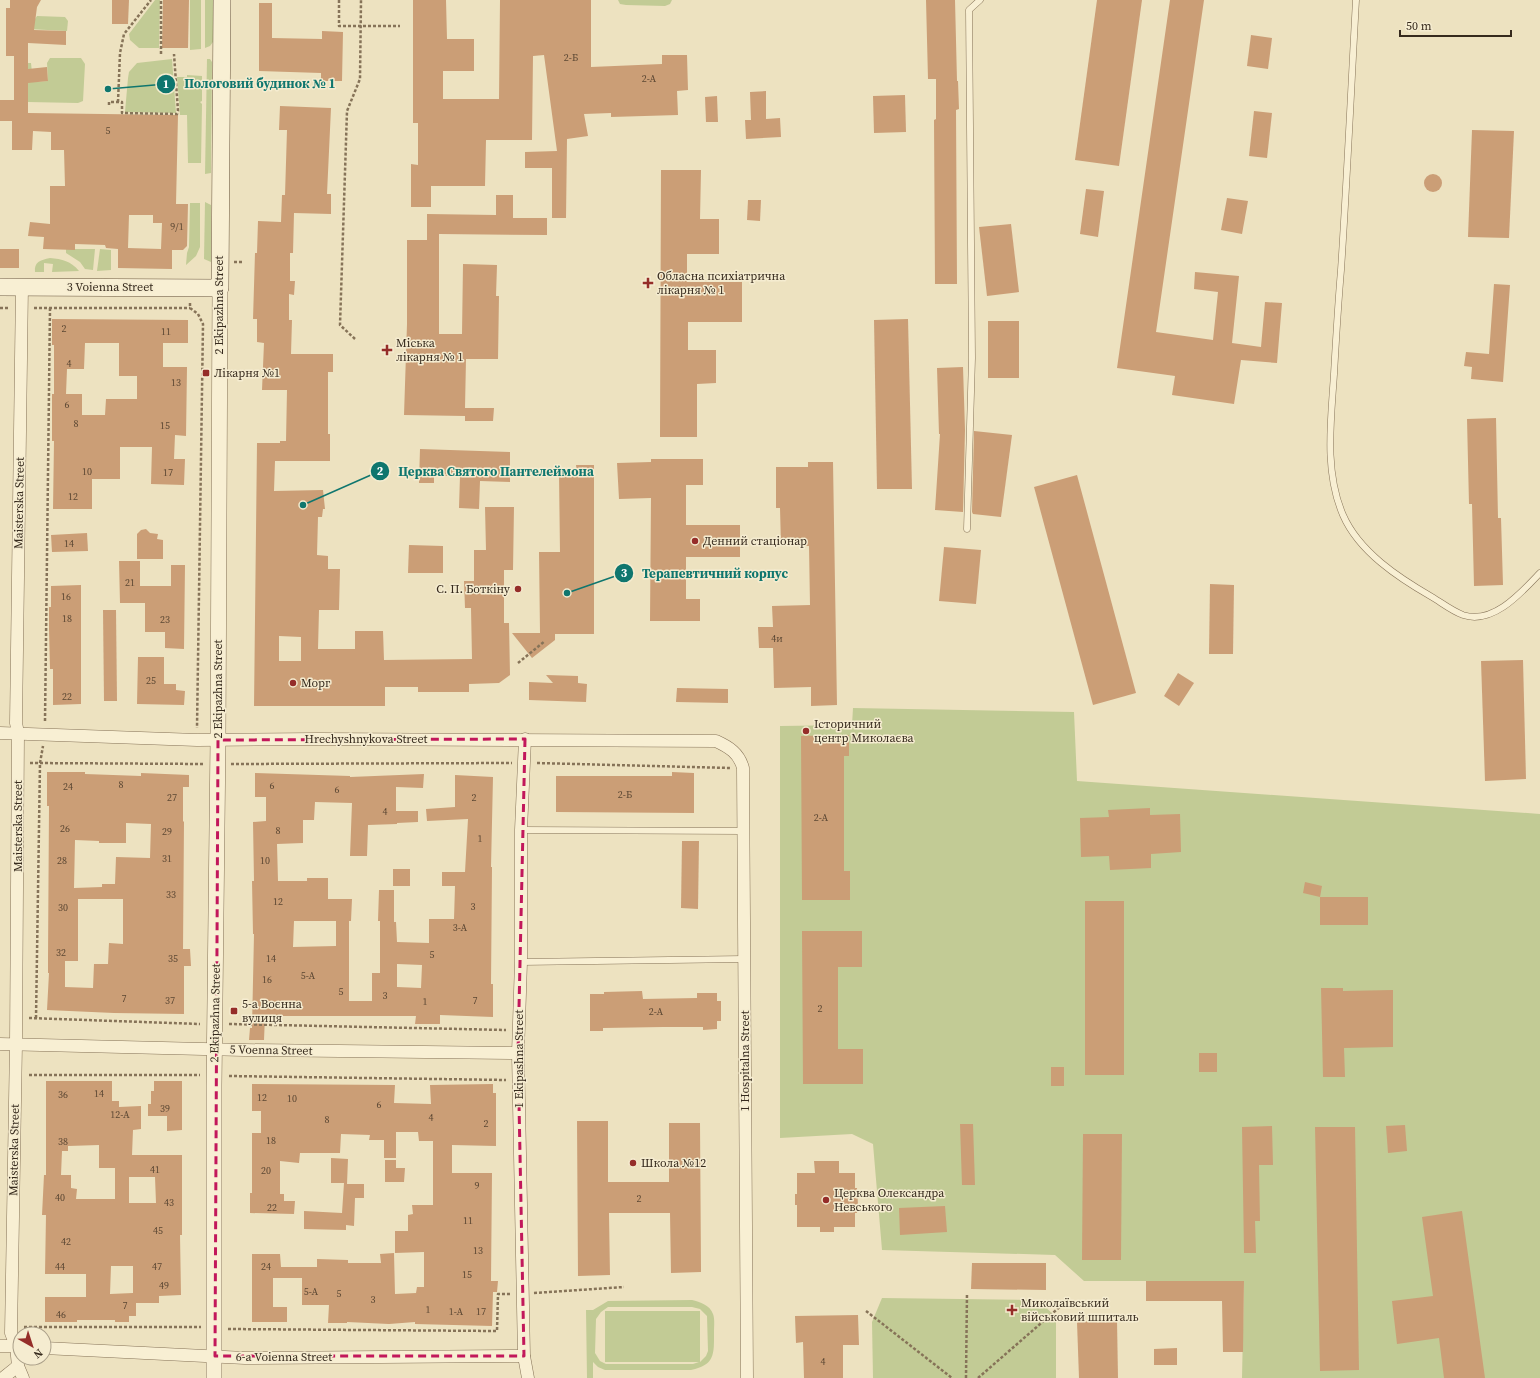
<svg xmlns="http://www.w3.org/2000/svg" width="1540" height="1378" viewBox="0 0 1540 1378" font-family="'Source Serif 4',serif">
<rect width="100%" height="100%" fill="#ede2c0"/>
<g fill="#c2cb95" fill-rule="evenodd">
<polygon points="155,0 160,0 159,48 139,48 130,40 129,34"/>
<polygon points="190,0 201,0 201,49 190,50"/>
<polygon points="205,0 213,0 213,42 210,46 205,48"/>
<polygon points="618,0 672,0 670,4 665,6 626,5 620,4"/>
<polygon points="37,16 65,17 68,21 67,31 28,29"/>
<polygon points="50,58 81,58 85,64 83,101 78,103 28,102 28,63 31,63 33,82 48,81 47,63"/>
<polygon points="172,59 176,113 125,112 128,78 129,72 137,63"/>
<polygon points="207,59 210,59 212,62 211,173 205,174"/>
<polygon points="187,75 202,76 202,101 200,102 202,104 201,163 188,163 187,115 180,115 177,77 187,77"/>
<polygon points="205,202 211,205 211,262 204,259"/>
<polygon points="190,203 200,203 200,247 196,256 186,265 187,253 189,247"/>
<polygon points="66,249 95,249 93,270 85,269 80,262 66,253"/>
<polygon points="100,249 111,250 111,270 97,271"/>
<path d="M50 258C62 259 71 261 79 271L52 272 53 264 44 263V272H35C34 262 40 260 50 258Z"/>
<polygon points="853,708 1074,712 1077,781 1540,814 1540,1378 1242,1378 1244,1281 1084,1281 1055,1255 882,1250 873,1144 852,1134 780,1138 780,726 852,725"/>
<polygon points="882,1298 1038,1300 1056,1317 1056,1378 873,1378 872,1322"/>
<path d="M692 1300C700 1302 710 1305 713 1314 715 1319 714 1327 714 1333 714 1354 715 1365 691 1370H605L598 1367 593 1362V1378H587L586 1310H593L608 1301ZM608 1307H692L700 1309 707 1316 708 1351 706 1356 700 1362V1311H605V1362H699L693 1364H606L600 1361 595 1353 596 1319 601 1312Z"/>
</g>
<g fill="#cb9e76" fill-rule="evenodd">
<path d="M10 0H41L37 7 34 30 66 31V45L28 43V69L47 67 48 81 28 83V113L178 115 176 204H188L187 246 183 250H172V269L118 268V249L106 248 105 245 75 244V250L43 249 44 237 28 236 30 222 50 224V186H65L64 150H51V132L33 131 32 150H12V121H0V100H14V56H6V8H10ZM129 215H153V223H162L161 249 128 248Z"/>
<polygon points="112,0 129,0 128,24 112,24"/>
<polygon points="163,0 189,0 188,48 162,48"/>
<polygon points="413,0 446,0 447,39 474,39 474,71 443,71 443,99 499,99 500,0 591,0 591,67 662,64 662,55 687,55 688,90 677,91 678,115 611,117 611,113 584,114 588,136 567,139 566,218 552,218 552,168 525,168 525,152 557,151 544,55 533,56 532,140 486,140 485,186 431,186 431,207 411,207 411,164 418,165 418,123 413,123"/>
<polygon points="926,0 955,0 957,81 958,81 959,109 956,110 957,284 935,284 934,120 936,119 936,79 928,79"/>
<polygon points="1097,0 1142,0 1119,166 1075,160"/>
<polygon points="1170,0 1204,0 1156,332 1213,340 1218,292 1194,289 1195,272 1239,276 1232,343 1261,347 1265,302 1282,303 1277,363 1241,360 1234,404 1172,395 1175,376 1117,368"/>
<polygon points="259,3 272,3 272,38 322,39 322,31 343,32 342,81 321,81 321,73 259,71"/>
<polygon points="1251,35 1272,38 1268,69 1247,66"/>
<polygon points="766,91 766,119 780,118 781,137 746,139 745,120 751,120 750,92"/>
<polygon points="905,95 906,132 874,133 873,96"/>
<polygon points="717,96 718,122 706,122 705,97"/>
<path d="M280 106 331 108 327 194H331V214L294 213 293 253H290V281H295L294 295 289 294V320H292L291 354H333V372H328V434H330V461H275L274 491 323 490 325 509H323L322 517H318L317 555 328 556V569H340L339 610H319L318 649H355V631H383L384 660 472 659 471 608H465L464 581H474V550H486L485 507H514L513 570H504V623H509L510 675 499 683 469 684V692H418V687H385V706H254L257 443H280V441H286L287 390H262L264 343 257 342V319H253L255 253H257L258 221 281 222 282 195H285L287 130H279ZM279 636 301 637V661H279Z"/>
<polygon points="1254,111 1272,113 1267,158 1249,156"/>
<polygon points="1472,130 1514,131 1509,238 1468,237"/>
<polygon points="661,170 701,170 700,219 719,219 719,254 687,254 687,282 742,282 742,322 688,322 688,350 716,350 716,383 697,384 697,437 660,437"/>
<circle cx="1433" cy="183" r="9"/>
<polygon points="1086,189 1104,191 1098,237 1080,234"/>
<polygon points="496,195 513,195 513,218 547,218 547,235 439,234 439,334 462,334 463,264 497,265 496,296 499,296 498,359 466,359 465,408 494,408 493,421 465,421 465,416 404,415 407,324 407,240 427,240 427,214 496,215"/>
<polygon points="1227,198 1248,201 1242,234 1221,230"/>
<polygon points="748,200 761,200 760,221 747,220"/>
<polygon points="1011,224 1019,292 987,296 979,227"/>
<rect x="0" y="249" width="19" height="19"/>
<polygon points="1494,284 1510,285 1503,382 1471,379 1472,367 1464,366 1466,352 1489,354"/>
<path d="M52 319 188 320V343H163V367H187L186 436 175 435 174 459H185L184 485 151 484 152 447H120V479H92V509H53L54 441H52V394H54V345H52ZM85 343H119V376H137V399H106L105 415H82V394H66L67 369H84Z"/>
<polygon points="908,319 912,489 877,489 874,320"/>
<rect x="988" y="321" width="31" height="57"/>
<polygon points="963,367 965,430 963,512 935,510 940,434 939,434 937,368"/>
<polygon points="1496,418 1498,518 1501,518 1503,585 1474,586 1472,504 1469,504 1467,419"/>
<polygon points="974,431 1012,435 1001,517 973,514 972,512"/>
<polygon points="420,449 510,452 510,482 480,481 479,509 459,508 460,476 434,476 434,483 419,483"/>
<polygon points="651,459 703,459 703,485 686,485 686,525 740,525 740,557 686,557 686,599 700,599 700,621 650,621 651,498 619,499 617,463 651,462"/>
<polygon points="808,462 833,462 837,705 811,706 811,687 774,688 773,648 759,648 758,627 773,627 772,606 810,605 809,546 781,546 780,508 776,508 776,467 808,467"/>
<polygon points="576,465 594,465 594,634 555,634 555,640 532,658 512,633 540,633 539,552 560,552 559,473 577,473"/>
<polygon points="1077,475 1136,693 1093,705 1034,487"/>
<polygon points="146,529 150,533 158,534 157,539 163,540 163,559 137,559 137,534 141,530"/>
<polygon points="87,533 88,551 52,552 51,535"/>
<polygon points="409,545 443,546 443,573 408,573"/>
<polygon points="944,547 981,550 976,604 939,601"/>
<polygon points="119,561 140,561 140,586 171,586 171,565 185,565 184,649 165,648 165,632 145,632 145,603 120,603"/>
<polygon points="1210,584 1234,585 1233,654 1209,654"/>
<polygon points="81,585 81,704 53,705 53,669 50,669 49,629 49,607 51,607 51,586"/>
<polygon points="103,610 116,610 117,701 104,701"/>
<polygon points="138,657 164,657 164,684 176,684 176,690 185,691 184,705 137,704"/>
<polygon points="1523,660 1526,779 1485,781 1481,661"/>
<polygon points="1178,673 1194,683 1179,706 1164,696"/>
<polygon points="546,675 578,676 578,683 587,684 586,702 529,700 529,682 553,683"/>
<polygon points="677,688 728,689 728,703 676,702"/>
<polygon points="849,735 849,756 844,756 844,871 850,871 850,900 802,900 801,736"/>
<path d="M47 772H85V774L141 776V773L189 775V787H183V821L184 822 183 949H190L191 966H184V1014L114 1013 47 1010 49 973H48V958L49 806H47ZM126 823 151 824 150 858 116 857 115 884H102V887L74 888 75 840 99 841V843H126ZM78 899H123V944L109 943 108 964H94L93 988 65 987V961H78Z"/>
<polygon points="672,772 694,773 694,813 556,812 556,776 672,776"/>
<path d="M255 773 350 776V777L424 774 423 788 396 787V811H418V822L397 823V824L368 825 367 856H350L352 803 315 802 314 820H303V843L277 844 278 881H307V878H328V899H352L351 921H349V1001H372V973H380V921H378L379 890H394V922H396L397 942 429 943V919H454L455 886H442V872H465L468 819 427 821 426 809 455 807V775L493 777 491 867H492L491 984H493V1017L440 1015V1024H415L416 1016H265L264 1040H249L250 1028H252L254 934H253L252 881H254L253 822 266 821V797H255ZM294 921H336V946L293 947ZM397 964 422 965 421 988 397 987Z"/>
<polygon points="1150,808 1150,815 1180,814 1181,852 1151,854 1151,868 1110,870 1109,856 1081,857 1080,818 1109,817 1108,810"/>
<polygon points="682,841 699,841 698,909 681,908"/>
<rect x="393" y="869" width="17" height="17"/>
<polygon points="1305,882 1322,886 1320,897 1303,893"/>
<rect x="1320" y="897" width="48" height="28"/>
<rect x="1085" y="901" width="39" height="174"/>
<polygon points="802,931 862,931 862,967 838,967 838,1049 863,1049 863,1084 803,1084"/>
<polygon points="1321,988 1343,988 1343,991 1393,990 1393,1047 1344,1048 1345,1077 1323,1077"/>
<polygon points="642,991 643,999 697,998 697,993 717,993 717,1001 721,1001 721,1021 717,1021 717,1029 703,1030 703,1027 663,1027 603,1028 603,1031 590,1031 590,994 604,994 604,992"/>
<rect x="1199" y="1053" width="18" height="19"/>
<rect x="1051" y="1067" width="13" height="19"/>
<path d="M46 1081H112V1101H119V1107L141 1106V1129L133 1130 132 1155H182V1235H180L181 1295 159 1296V1303H136V1316H129V1322H115V1320H77V1322H45V1297H86V1274H45L46 1215H42L44 1175H46ZM99 1145V1168H115V1199H76L77 1189 71 1188V1175H61L62 1151H68V1146ZM129 1177H155L156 1203H129ZM111 1266H133V1293L110 1294Z"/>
<polygon points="154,1081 182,1081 182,1130 167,1131 167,1116 148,1116 148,1104 151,1104 151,1091 154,1091"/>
<polygon points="252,1084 395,1085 394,1103 431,1104 430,1085 493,1084 493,1093 496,1093 496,1146 452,1145 452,1173 492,1173 491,1281 498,1281 497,1292 493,1292 492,1326 415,1324 415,1322 389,1324 347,1322 347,1323 328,1323 329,1305 302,1305 302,1278 273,1278 273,1307 287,1307 287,1322 252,1322 252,1254 280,1254 281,1267 317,1267 317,1259 348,1260 348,1263 381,1263 380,1254 394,1253 395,1294 416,1293 417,1287 424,1287 424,1252 395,1253 395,1231 408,1231 408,1215 413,1214 412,1205 433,1205 433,1141 419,1141 418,1132 396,1132 396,1158 384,1158 384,1140 369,1140 370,1135 341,1134 340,1153 300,1153 299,1163 280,1161 280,1194 284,1194 284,1201 295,1201 294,1214 250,1213 250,1193 252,1193 252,1133 261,1133 261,1111 252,1111"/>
<polygon points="577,1121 608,1121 608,1182 669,1182 669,1123 700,1123 701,1272 671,1273 670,1213 609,1213 610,1275 578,1276"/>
<polygon points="960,1124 973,1124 975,1185 962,1185"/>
<polygon points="1405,1125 1407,1151 1388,1153 1386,1126"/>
<polygon points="1272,1126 1273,1165 1259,1165 1260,1221 1255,1221 1256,1253 1244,1253 1242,1127"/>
<polygon points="1315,1127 1355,1127 1359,1370 1320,1371"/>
<polygon points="1083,1134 1122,1134 1121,1260 1082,1260"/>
<polygon points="331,1158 348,1159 347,1184 364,1184 364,1198 355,1198 354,1226 346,1225 346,1230 304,1229 304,1211 342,1213 344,1183 331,1183"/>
<polygon points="385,1160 396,1160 396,1168 405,1168 404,1182 385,1182"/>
<polygon points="814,1161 839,1161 839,1173 855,1173 855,1188 857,1188 858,1205 857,1213 855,1213 855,1227 834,1227 834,1232 820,1232 820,1227 797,1227 797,1205 795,1205 795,1194 797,1194 797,1173 815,1173"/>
<polygon points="945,1206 947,1232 900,1235 899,1208"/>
<polygon points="1462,1211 1485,1378 1444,1378 1439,1338 1397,1344 1392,1301 1433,1296 1422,1217"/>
<polygon points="972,1263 1046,1263 1046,1290 971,1289"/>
<polygon points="1146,1281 1244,1281 1243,1352 1223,1352 1222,1301 1146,1301"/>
<polygon points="858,1315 859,1345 843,1345 843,1378 804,1378 803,1342 796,1343 795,1316"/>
<polygon points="1117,1320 1118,1378 1079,1378 1077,1322"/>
<polygon points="1177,1348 1177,1365 1154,1365 1154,1349"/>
</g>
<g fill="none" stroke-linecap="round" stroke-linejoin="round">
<g stroke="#867358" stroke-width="7">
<g id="service">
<path d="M1356 0C1351 90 1347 180 1341 270 1338 305 1336 339 1334 374 1331 421 1324 471 1343 515 1359 552 1399 578 1432 597 1442 603 1452 611 1463 615 1493 625 1521 593 1540 573"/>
<polyline points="967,529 972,358 969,10 980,0"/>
<polyline points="521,830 744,831"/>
<polyline points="521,962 744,959"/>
</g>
</g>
<g stroke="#867358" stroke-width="13">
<g id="minor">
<polyline points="22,286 16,723 18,733 16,1044 11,1333 16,1346 18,1366 23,1378"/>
<path d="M0 733 197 740 318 739 716 741C729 747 739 753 743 768L747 1378"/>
<polyline points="525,739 521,830 521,962 518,1053 524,1356 528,1378"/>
<polyline points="0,1044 244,1050 518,1053"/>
<polyline points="0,1346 20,1346"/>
<polyline points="44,1348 245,1358 524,1356"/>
<polyline points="3,1378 18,1366"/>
</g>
</g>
<g stroke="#867358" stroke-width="16">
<polyline id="tertiary" points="214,1378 214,1085 218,740 220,288"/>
</g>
<g stroke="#68543c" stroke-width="18">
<polyline id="secondary" points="0,287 220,288 222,0"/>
</g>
<g stroke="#867358" stroke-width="2.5" stroke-dasharray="3 2" stroke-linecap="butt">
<polyline points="339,0 339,26 400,26"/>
<polyline points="161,54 161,0"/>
<polyline points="118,102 120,53 124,34 151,0"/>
<polyline points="109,105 109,102 122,102 122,113 177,114 178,111 174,54"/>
<polyline points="234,262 244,262"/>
<polyline points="190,303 190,308 198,314 203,324 197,728"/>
<polyline points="0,308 9,308"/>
<polyline points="34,308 190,308"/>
<polyline points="355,339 340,325 347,111 360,79 361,0"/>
<polyline points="518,663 545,641"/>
<polyline points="45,721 50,308"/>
<polyline points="30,763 205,764"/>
<polyline points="537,763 730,768"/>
<polyline points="231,764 512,763"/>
<polyline points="29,1018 200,1024"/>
<polyline points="36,1018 40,763 43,746"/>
<polyline points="229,1024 506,1030"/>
<polyline points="29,1075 200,1075"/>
<polyline points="229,1076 506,1080"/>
<polyline points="534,1293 624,1287"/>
<polyline points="866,1311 952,1378"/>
<polyline points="24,1327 201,1327"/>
<polyline points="228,1329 497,1331 498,1294 511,1294"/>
<polyline points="966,1378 967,1293"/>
<polyline points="978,1378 1062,1305"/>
</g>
<use href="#service" stroke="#f8efd3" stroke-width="6"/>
<use href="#minor" stroke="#f8efd3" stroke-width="12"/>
<use href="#tertiary" stroke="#f8efd3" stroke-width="15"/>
<use href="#secondary" stroke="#f8efd3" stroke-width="17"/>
</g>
<path fill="none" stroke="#c2185b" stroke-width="3" stroke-dasharray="8 5" stroke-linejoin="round" d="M525 739 518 1053 524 1356H215L218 740Z"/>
<g fill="#952d29" stroke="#f5ecd0" stroke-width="1.5">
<path d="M646 277h4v4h4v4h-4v4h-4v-4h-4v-4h4z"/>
<path d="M385 344h4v4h4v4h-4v4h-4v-4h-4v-4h4z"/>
<rect x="202" y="369" width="8" height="8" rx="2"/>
<circle cx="695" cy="541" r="4"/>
<circle cx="518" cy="589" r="4"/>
<circle cx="293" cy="683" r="4"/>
<circle cx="806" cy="731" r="4"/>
<rect x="230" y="1007" width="8" height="8" rx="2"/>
<circle cx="633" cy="1163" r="4"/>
<circle cx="826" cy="1200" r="4"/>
<path d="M1010 1304h4v4h4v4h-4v4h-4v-4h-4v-4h4z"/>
</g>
<g text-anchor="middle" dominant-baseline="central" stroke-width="3" stroke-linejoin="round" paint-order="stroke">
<g font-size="10" fill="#5b4733">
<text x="571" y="57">2-Б</text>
<text x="649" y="78">2-А</text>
<text x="108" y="130">5</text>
<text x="177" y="226">9/1</text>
<text x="64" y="328">2</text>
<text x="166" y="331">11</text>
<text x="69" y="363">4</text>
<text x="176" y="382">13</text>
<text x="67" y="404">6</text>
<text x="76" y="423">8</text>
<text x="165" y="425">15</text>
<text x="87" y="471">10</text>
<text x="168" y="472">17</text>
<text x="73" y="496">12</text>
<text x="69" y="543">14</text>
<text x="130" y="582">21</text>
<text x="66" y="596">16</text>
<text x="67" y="618">18</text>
<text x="165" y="619">23</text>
<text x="777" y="638">4и</text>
<text x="151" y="680">25</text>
<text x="67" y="696">22</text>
<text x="121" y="784">8</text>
<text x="272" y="785">6</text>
<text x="68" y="786">24</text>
<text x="337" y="789">6</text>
<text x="625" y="794">2-Б</text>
<text x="172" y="797">27</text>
<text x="474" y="797">2</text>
<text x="385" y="811">4</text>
<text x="821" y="817">2-А</text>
<text x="65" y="828">26</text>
<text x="278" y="830">8</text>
<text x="167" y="831">29</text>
<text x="480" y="838">1</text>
<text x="167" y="858">31</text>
<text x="62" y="860">28</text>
<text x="265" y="860">10</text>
<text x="171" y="894">33</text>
<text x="278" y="901">12</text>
<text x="473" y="906">3</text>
<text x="63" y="907">30</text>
<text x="460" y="927">3-А</text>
<text x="61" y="952">32</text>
<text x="432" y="954">5</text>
<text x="173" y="958">35</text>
<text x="271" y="958">14</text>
<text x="308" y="975">5-А</text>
<text x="267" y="979">16</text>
<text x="341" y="991">5</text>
<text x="385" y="995">3</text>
<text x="124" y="998">7</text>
<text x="170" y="1000">37</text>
<text x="475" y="1000">7</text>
<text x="425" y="1001">1</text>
<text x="820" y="1008">2</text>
<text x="656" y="1011">2-А</text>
<text x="99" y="1093">14</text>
<text x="63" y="1094">36</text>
<text x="262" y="1097">12</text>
<text x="292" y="1098">10</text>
<text x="379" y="1104">6</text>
<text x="165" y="1108">39</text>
<text x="120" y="1114">12-А</text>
<text x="431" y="1117">4</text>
<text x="327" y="1119">8</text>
<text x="486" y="1123">2</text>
<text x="271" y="1140">18</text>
<text x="63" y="1141">38</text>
<text x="155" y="1169">41</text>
<text x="266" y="1170">20</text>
<text x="477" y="1185">9</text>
<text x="60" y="1197">40</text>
<text x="639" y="1198">2</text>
<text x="169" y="1202">43</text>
<text x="272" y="1207">22</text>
<text x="468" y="1220">11</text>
<text x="158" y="1230">45</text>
<text x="66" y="1241">42</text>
<text x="478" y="1250">13</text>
<text x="60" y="1266">44</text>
<text x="157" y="1266">47</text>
<text x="266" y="1266">24</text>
<text x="467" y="1274">15</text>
<text x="164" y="1285">49</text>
<text x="311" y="1291">5-А</text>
<text x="339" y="1293">5</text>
<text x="373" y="1299">3</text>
<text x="125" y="1305">7</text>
<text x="428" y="1309">1</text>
<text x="456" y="1311">1-А</text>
<text x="481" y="1311">17</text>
<text x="61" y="1314">46</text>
<text x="823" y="1361">4</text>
</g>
<g font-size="12" fill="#362a1d" stroke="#f5ecd0" text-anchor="start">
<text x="657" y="276">Обласна психіатрична<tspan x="657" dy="14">лікарня № 1</tspan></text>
<text x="396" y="343">Міська<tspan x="396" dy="14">лікарня № 1</tspan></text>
<text x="214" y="373">Лікарня №1</text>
<text x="703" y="541">Денний стаціонар</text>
<text x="510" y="589" text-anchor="end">С. П. Боткіну</text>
<text x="301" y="683">Морг</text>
<text x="814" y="724">Історичний<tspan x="814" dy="14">центр Миколаєва</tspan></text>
<text x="242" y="1004">5-а Воєнна<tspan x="242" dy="14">вулиця</tspan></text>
<text x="641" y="1163">Школа №12</text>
<text x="834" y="1193">Церква Олександра<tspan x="834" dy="14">Невського</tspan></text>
<text x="1021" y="1303">Миколаївський<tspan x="1021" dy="14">військовий шпиталь</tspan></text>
</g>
<g font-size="12" fill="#362a1d" stroke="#f5ecd0">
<text x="110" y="287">3 Voienna Street</text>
<text transform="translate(219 305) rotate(-90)">2 Ekipazhna Street</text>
<text transform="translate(19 503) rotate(-89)">Maisterska Street</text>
<text transform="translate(218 689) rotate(-90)">2 Ekipazhna Street</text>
<text x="366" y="739">Hrechyshnykova Street</text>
<text transform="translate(18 826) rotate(-90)">Maisterska Street</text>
<text transform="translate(215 1013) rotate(-89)">2 Ekipazhna Street</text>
<text transform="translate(271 1050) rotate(1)">5 Voenna Street</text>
<text transform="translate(519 1059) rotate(-90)">1 Ekipashna Street</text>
<text transform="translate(745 1061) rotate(-90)">1 Hospitalna Street</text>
<text transform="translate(14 1150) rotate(-89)">Maisterska Street</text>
<text x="284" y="1357">6-a Voienna Street</text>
</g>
</g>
<path fill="none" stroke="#0f766e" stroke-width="1.5" d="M108 89L166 84M303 505L380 471M567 593L624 573"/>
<g fill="#0f766e" stroke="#f5ecd0" stroke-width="1.5">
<circle cx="108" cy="89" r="4"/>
<circle cx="303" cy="505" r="4"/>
<circle cx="567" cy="593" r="4"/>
<circle cx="166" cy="84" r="10"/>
<circle cx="380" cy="471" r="10"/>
<circle cx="624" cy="573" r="10"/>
</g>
<g font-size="12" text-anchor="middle" font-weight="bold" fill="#fff">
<text x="166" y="88">1</text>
<text x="380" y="475">2</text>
<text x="624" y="577">3</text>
</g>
<g font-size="13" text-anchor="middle" font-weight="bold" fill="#0f766e" stroke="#f5ecd0" stroke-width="3" stroke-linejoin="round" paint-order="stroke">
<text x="260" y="88">Пологовий будинок № 1</text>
<text x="496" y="476">Церква Святого Пантелеймона</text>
<text x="715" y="578">Терапевтичний корпус</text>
</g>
<g transform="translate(32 1346) rotate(141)"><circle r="19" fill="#f5ecd0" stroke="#a99e88"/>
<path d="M0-3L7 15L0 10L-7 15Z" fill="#952d29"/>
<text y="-6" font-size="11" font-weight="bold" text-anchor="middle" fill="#362a1d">N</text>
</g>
<path d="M1400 30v6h111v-6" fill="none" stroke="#362a1d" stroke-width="2"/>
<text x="1406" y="30" font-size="12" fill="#362a1d" stroke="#f5ecd0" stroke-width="3" paint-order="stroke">50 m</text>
</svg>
